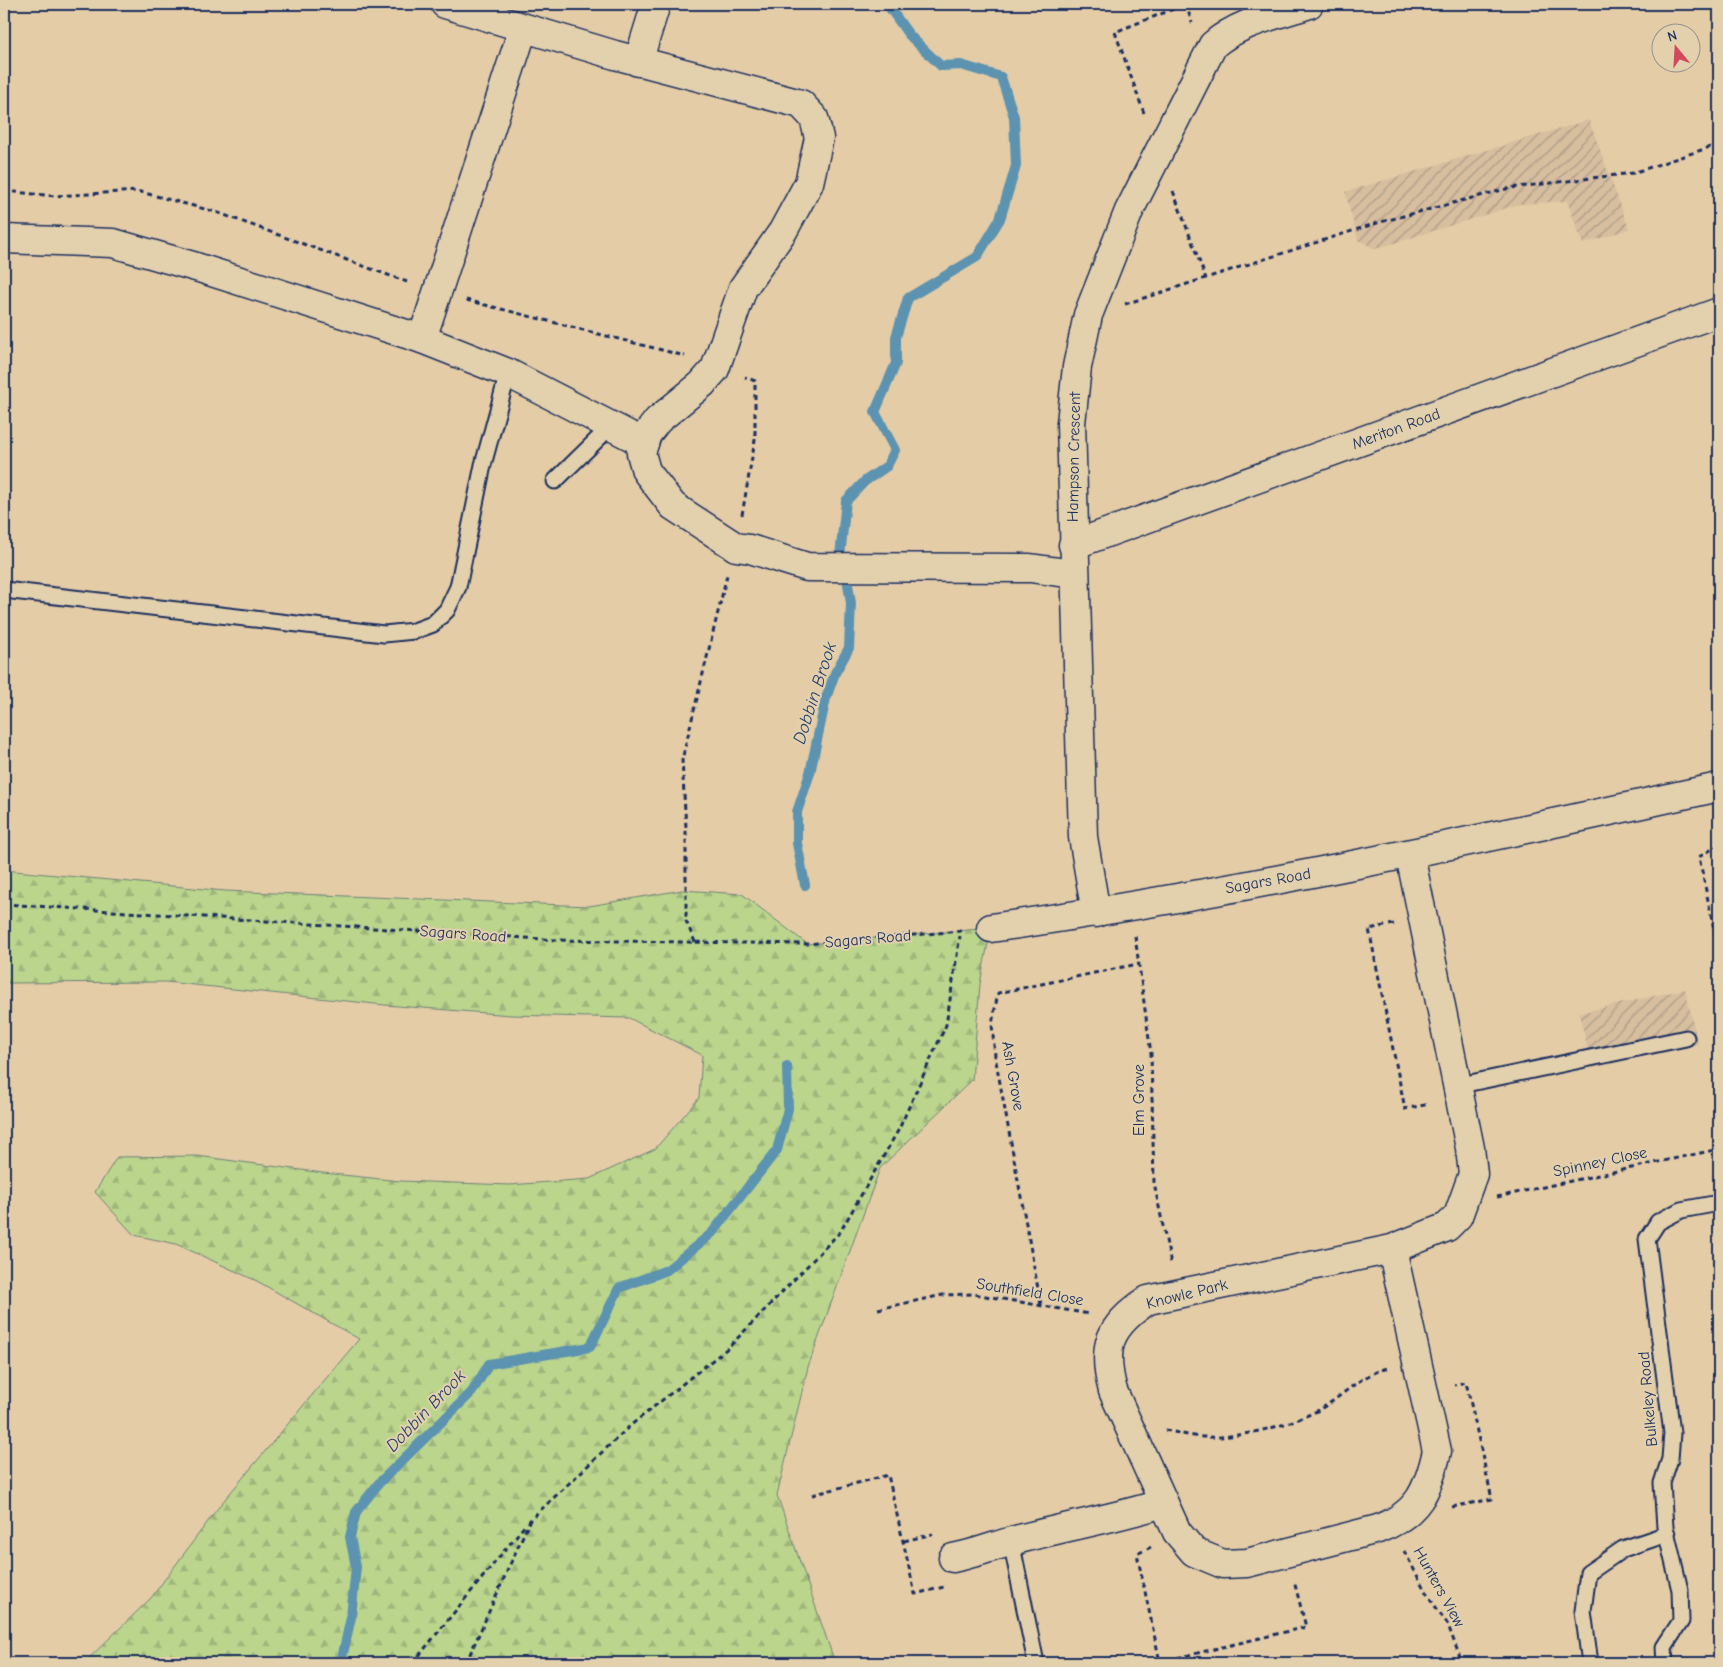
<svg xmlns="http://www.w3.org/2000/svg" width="1723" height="1667" viewBox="0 0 1723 1667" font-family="'Comic Neue',sans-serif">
<defs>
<pattern id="industrial-furrows" width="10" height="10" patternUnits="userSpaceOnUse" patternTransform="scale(1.25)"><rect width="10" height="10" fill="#d6be9f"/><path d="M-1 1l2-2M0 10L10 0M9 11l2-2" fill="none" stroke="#ad9b85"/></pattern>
<pattern id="forest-firs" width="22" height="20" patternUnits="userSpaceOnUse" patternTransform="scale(1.25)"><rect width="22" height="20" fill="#bbd58d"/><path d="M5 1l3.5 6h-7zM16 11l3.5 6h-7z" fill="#a0b77c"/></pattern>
</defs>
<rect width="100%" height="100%" fill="#e4cca7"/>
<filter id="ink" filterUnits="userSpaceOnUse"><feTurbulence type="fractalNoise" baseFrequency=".02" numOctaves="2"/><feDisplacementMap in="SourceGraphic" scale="10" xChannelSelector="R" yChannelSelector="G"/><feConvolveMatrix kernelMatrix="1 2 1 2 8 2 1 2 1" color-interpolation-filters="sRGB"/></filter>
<g filter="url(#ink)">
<g fill="url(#industrial-furrows)">
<polygon points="1589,120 1629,229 1583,244 1567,201 1520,204 1375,249 1358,240 1345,192"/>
<polygon points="1685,989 1698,1044 1592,1068 1579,1013"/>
</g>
<polygon fill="url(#forest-firs)" stroke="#6b8276" points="4,870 225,891 589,906 682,890 742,894 807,944 991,928 980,984 972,1080 880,1168 808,1367 777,1495 835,1663 84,1663 151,1598 221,1504 359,1339 257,1281 176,1244 134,1235 95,1192 117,1157 197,1156 323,1173 400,1181 510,1185 589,1179 655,1149 699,1098 702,1055 629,1018 511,1015 385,1005 166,982 4,983"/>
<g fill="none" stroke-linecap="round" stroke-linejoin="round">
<g stroke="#5c93b0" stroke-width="10">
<polyline points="805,885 797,843 797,812 810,773 826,698 835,673 849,648 851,603 846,572 840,556 846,501 865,481 887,466 895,450 875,412 896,363 896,337 908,298 977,257 1000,219 1016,166 1014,117 1001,77 961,65 941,66 909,35 887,4"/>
<polyline points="341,1663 351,1617 356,1567 350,1537 356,1512 379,1483 472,1392 489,1364 590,1347 619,1288 667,1270 712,1233 777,1150 788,1109 787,1066"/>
</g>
<g stroke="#1b2f5e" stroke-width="19">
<g id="lane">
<polyline points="555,481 611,426"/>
<polyline points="4,590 384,634 414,631 433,624 447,610 458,587 483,465 508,373"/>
<polyline points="1456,1086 1686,1038"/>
<polyline points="1011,1541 1036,1663"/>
<polyline points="1590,1663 1583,1611 1588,1573 1623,1549 1667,1534"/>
<polyline points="1665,1663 1664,1647 1681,1621 1680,1590 1665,1527 1662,1483 1670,1459 1672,1433 1647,1239 1658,1222 1681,1210 1719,1203"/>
</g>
</g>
<g stroke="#1b2f5e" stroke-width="31">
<g id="street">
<polyline points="445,4 615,55 801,104 814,118 819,138 809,183 783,231 743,288 715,369 702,384 658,420 647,434 641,453 646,471 673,506 736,547 750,549 807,567 1030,568 1074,574"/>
<polyline points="638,62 656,4"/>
<polyline points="4,239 113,243 196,267 422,339 508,373 644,443"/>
<polyline points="422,339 523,29"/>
<polyline points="1073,545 1719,312"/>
<path d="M1096 913 1083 837 1071 423 1077 367 1088 315 1129 211 1213 45C1239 22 1277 15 1309 4"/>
<path d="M991 928C1236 893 1478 840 1719 787"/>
<path d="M1392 1249 1148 1300C1109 1326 1101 1346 1113 1391L1177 1532 1194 1552 1223 1564 1247 1563 1378 1529C1418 1514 1428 1491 1437 1451L1392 1249 1447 1227 1458 1216 1473 1174 1470 1148 1410 855"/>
<path d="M953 1558C973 1554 992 1547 1012 1541 1062 1527 1113 1519 1163 1503"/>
</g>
</g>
<g stroke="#1b2f5e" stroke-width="3" stroke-dasharray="5 4" stroke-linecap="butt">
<polyline points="1186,4 1192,23"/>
<polyline points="1144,113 1115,32 1186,4"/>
<polyline points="4,191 55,196 137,191 216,212 407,282"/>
<polyline points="1173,191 1206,279"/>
<polyline points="466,300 685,356"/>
<polyline points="1125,304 1377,223 1510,188 1633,173 1719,144"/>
<polyline points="742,515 755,440 755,381 745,377"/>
<polyline points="1719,845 1699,857 1719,953"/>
<polyline points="4,904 557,940 807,944 961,931"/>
<polyline points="1394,924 1369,929 1405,1109 1429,1104"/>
<polyline points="1135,936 1151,1054 1154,1183 1171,1264"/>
<polyline points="695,942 686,921 686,828 682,760 727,575"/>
<polyline points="1497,1197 1719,1149"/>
<polyline points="1041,1305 995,1056 992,1024 998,993 1138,964"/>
<polyline points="878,1309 943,1295 974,1294 1089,1314"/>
<path d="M1165 1430C1179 1433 1193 1437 1207 1437 1237 1439 1296 1424 1322 1408 1347 1393 1356 1378 1387 1368"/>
<polyline points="812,1495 888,1475 915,1594 944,1587"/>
<polyline points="1452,1507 1492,1499 1466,1382 1454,1385"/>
<polyline points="904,1541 933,1534"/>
<polyline points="1151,1547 1137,1554 1160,1662 1306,1627 1294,1581"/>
<polyline points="1404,1551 1427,1594 1448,1625 1462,1663"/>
<polyline points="413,1663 526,1524"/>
<polyline points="466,1663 530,1520 631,1425 729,1347 840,1232 899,1129 946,1025 960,936"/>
</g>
<use href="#lane" stroke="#e3d1ae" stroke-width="15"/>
<use href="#street" stroke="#e3d1ae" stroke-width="28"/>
</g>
</g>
<g text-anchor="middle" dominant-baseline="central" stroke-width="4" stroke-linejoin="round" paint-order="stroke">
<g font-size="16" fill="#1b2f5e" stroke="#e3d1ae">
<text transform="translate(1396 429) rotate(-20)">Meriton Road</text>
<text transform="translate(1074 457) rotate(-89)">Hampson Crescent</text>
<text transform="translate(1268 881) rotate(-10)">Sagars Road</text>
<text transform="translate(463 934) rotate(4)">Sagars Road</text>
<text transform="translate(868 939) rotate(-5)">Sagars Road</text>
<text transform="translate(1013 1076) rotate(80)">Ash Grove</text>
<text transform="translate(1139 1100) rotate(-90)">Elm Grove</text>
<text transform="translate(1600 1162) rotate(-12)">Spinney Close</text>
<text transform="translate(1030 1292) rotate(9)">Southfield Close</text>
<text transform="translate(1187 1294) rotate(-14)">Knowle Park</text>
<text transform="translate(1648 1399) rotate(-95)">Bulkeley Road</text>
<text transform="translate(1439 1587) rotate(61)">Hunters View</text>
</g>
<g font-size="18" font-style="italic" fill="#26406c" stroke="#e3d1ae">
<text transform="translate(815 693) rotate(-72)">Dobbin Brook</text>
<text transform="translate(426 1411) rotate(-46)">Dobbin Brook</text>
</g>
</g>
<rect width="1723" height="1667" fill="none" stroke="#e3d1ae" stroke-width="20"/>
<rect x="10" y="10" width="1703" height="1647" fill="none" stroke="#1b2f5e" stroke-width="2" filter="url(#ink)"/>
<g transform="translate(1676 48) rotate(342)"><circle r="24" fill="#e3d1ae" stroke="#93908e"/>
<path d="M0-4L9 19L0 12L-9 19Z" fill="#d1495b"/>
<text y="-8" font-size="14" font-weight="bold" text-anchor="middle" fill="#1b2f5e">N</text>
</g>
</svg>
